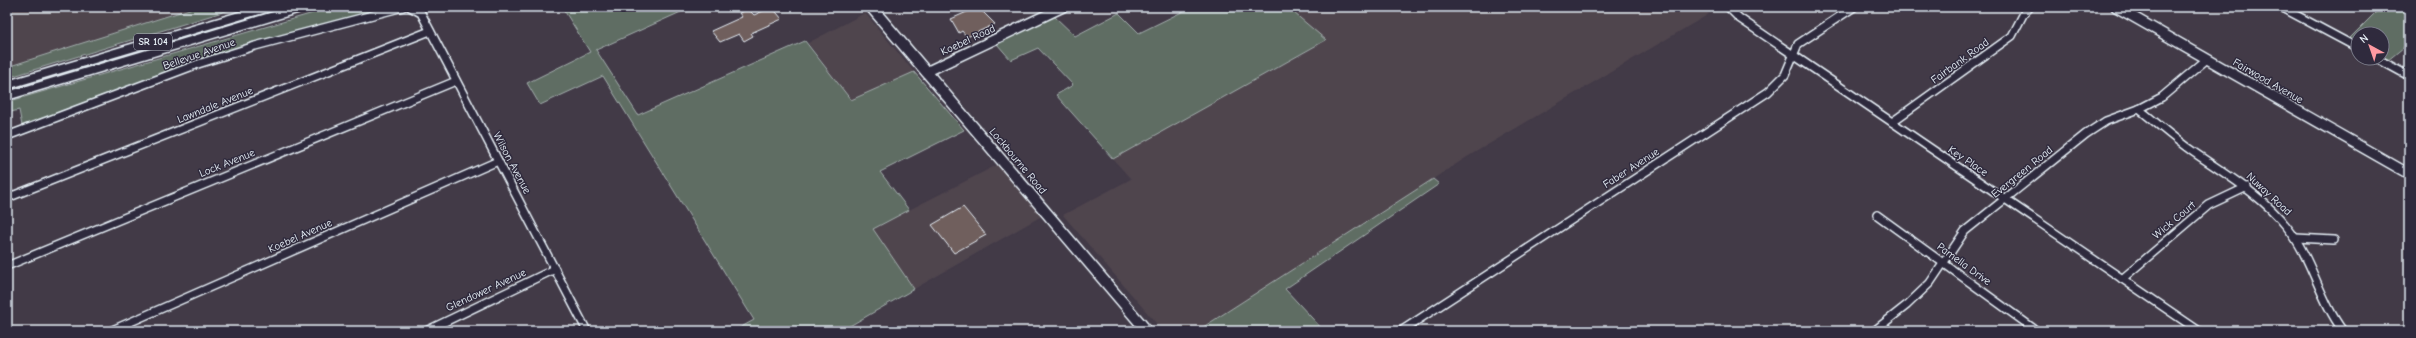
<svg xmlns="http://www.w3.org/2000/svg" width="2416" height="338" viewBox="0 0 2416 338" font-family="'Comic Neue',sans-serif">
<rect width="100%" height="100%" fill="#423a47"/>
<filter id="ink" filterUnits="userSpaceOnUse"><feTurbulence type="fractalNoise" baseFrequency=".025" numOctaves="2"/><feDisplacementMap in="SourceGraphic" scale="8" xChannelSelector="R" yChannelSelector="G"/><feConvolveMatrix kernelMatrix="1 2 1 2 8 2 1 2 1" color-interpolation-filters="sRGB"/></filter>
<g filter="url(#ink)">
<g fill="#50454e">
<polygon points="7,7 196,7 7,67"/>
<polygon points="1287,7 1699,7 1709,14 1467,157 1197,331 1163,331 1063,215 1131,179 1113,159 1325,41"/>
<polygon points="865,13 914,72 851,100 808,43"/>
<polygon points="1003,162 1047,213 914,289 872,229"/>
</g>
<g fill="#5f6d63" stroke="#a4afae">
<polygon points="196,7 239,7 7,78 7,67"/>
<polygon points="334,7 390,7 205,57 22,126 19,110 7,113 7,102"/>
<polygon points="562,7 692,7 596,50 638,115 805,41 851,100 914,72 964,130 880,172 909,210 873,229 914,289 841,331 734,331 754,320 603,76 540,105 527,83 590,52"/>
<polygon points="1192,7 1287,7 1326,40 1113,159 1056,95 1073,85 1038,48 1011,60 997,44 1054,16 1075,36 1119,13 1139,33"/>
<polygon points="2378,7 2409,7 2409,43 2387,61 2382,58 2382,34 2358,34 2358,45 2348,40 2380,8"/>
<polygon points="1433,179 1439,184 1285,289 1324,331 1197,331"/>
</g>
<g fill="#705e5d" stroke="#e8f1f8">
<polygon points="772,7 782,19 751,33 753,36 744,41 739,34 720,42 711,31 742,17 739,13 748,9 754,15"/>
<polygon points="978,7 995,24 967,37 962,31 959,33 951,19"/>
<polygon points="963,207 986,235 954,253 932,225"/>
</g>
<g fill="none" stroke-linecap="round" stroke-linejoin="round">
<g stroke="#e8f1f8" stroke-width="10">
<g id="minor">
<polyline points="410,7 421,13 587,331"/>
<polyline points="1728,7 1739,18 2199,331"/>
<polyline points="2281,7 2358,48"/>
<polyline points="2376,58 2409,76"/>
<path d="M2139 109C2157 123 2173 138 2192 151 2225 174 2261 194 2287 227 2312 258 2319 299 2343 331"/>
<polyline points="1892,122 2012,36 2024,13 2030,7"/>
<polyline points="7,136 198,64 255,46 403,7"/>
<polyline points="7,198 430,31"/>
<polyline points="1877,215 2037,331"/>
<polyline points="2296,238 2334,240"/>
<polyline points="7,266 456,81"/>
<polyline points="2122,279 2209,205 2247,187"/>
<polyline points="110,331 498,161"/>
<polyline points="426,331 555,269"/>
<polyline points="1401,331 1768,92 1785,75 1798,44 1854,7"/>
<polyline points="1874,331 1907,305 1930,283 1965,231 2086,134 2106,121 2139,109 2162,97 2207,59"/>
</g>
</g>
<g stroke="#e8f1f8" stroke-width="12">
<g id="tertiary">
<polyline points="2116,7 2409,174"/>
<polyline points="926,72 1063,7"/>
</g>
</g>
<g stroke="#e8f1f8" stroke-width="13">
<polyline id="secondary" points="871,7 1147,331"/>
</g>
<g stroke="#e8f1f8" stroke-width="3">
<g id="motorway">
<polygon points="256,7 275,7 273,10 7,89 7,81"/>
<polygon points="290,7 309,7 307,10 7,100 7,92"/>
</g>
</g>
<use href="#minor" stroke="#2f2a3d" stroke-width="7"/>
<use href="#tertiary" stroke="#2f2a3d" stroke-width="9"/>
<use href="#secondary" stroke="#2f2a3d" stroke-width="10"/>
<use href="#motorway" fill="#2f2a3d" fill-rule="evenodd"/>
</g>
</g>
<g text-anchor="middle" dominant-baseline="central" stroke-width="3" stroke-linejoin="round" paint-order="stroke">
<rect fill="#2f2a3d" stroke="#b0b5c0" stroke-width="1" x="134" y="34" width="38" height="16" rx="3"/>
<g font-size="10" font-weight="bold" fill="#e8f1f8">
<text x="153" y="42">SR 104</text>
</g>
<g font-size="11" fill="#e8f1f8" stroke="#2f2a3d">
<text transform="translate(968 40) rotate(-25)">Koebel Road</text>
<text transform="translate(199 54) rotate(-19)">Bellevue Avenue</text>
<text transform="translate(1960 61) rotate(-36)">Fairbank Road</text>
<text transform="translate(2268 81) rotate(30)">Fairwood Avenue</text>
<text transform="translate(215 105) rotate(-22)">Lawndale Avenue</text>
<text transform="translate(1018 161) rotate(50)">Lockbourne Road</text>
<text transform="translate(1968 161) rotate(34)">Key Place</text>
<text transform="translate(227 163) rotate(-22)">Lock Avenue</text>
<text transform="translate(512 163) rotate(62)">Wilson Avenue</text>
<text transform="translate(1631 168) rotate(-33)">Faber Avenue</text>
<text transform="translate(2022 172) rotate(-39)">Evergreen Road</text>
<text transform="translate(2269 194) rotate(43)">Nuway Road</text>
<text transform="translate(2174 220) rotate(-40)">Wick Court</text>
<text transform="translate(300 236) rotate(-24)">Koebel Avenue</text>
<text transform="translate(1964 264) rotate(36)">Pamella Drive</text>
<text transform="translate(486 290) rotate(-25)">Glendower Avenue</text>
</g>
</g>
<rect width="2416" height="338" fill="none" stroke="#2f2a3d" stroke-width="24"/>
<rect x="12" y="12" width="2392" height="314" fill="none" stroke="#e8f1f8" stroke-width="1.5" filter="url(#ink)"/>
<g transform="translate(2370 46) rotate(320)"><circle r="19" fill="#2f2a3d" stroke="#797a88"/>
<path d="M0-3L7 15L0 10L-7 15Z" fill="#ff9aa2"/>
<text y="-6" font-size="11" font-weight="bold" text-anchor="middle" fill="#e8f1f8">N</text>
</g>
</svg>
